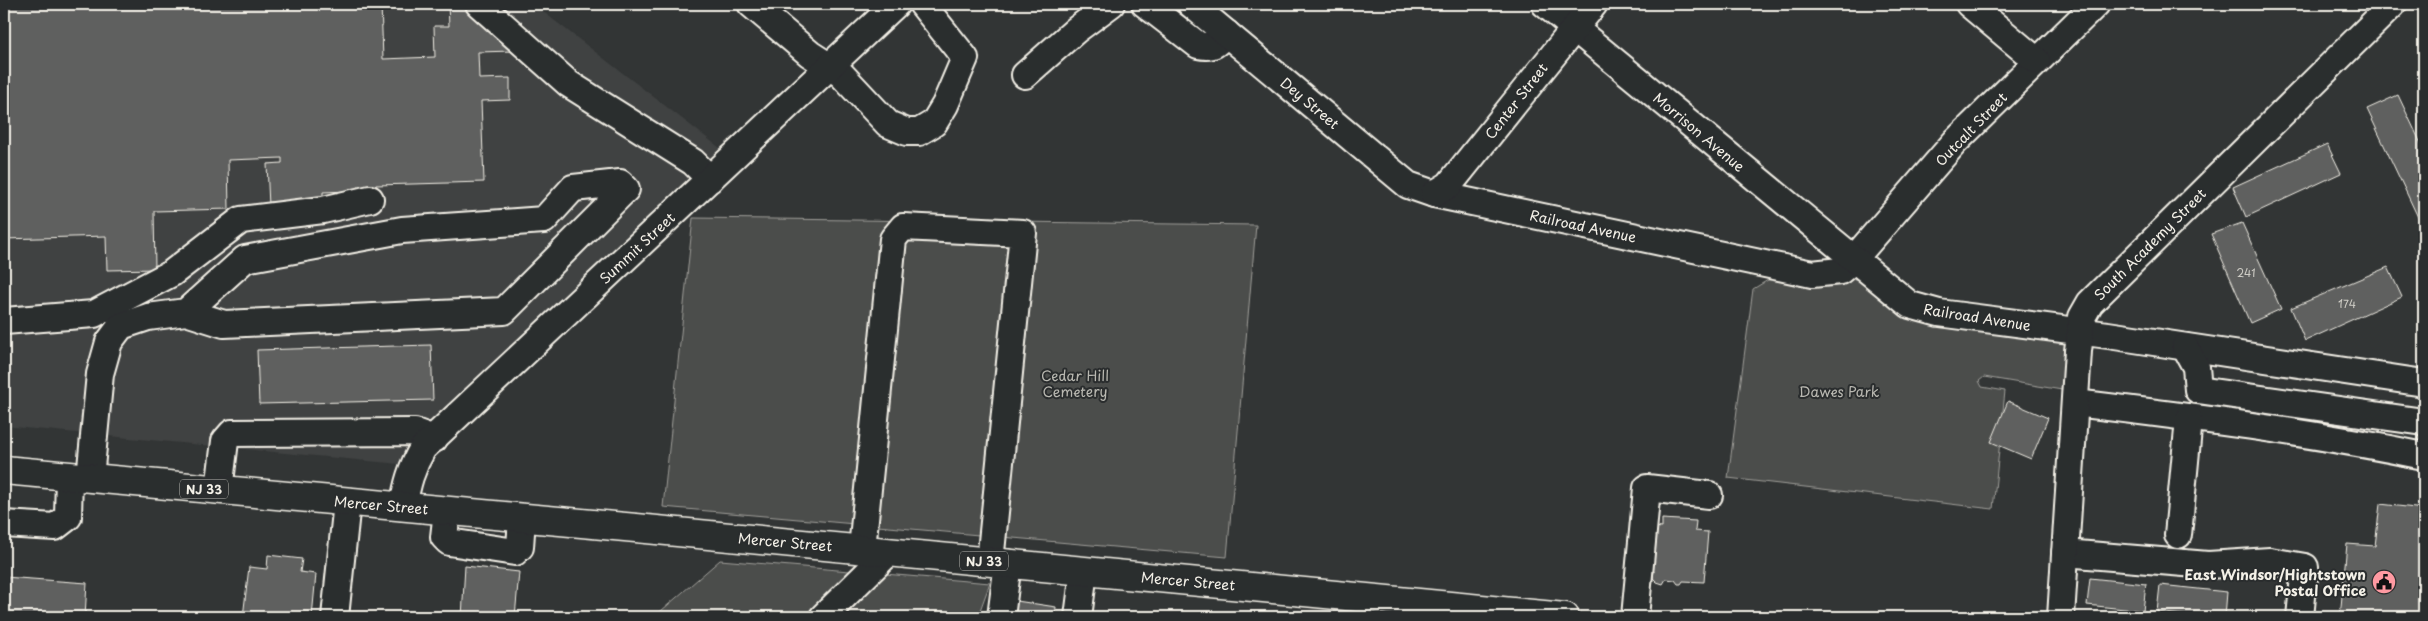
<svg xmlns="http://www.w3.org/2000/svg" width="2428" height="621" viewBox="0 0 2428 621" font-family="'Playpen Sans',sans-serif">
<rect width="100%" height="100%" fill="#323535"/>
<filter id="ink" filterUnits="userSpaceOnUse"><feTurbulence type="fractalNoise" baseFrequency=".02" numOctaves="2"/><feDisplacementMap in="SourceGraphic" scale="10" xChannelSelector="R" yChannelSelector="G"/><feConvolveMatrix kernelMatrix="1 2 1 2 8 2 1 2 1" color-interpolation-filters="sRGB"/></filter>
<g filter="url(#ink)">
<polygon fill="#404242" points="4,4 533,4 733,158 410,465 4,426"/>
<g fill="#4b4d4c" stroke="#a09f9a">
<polygon points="693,218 1256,225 1227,557 663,507"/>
<polygon points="1856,279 1891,306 2071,341 2068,391 1984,377 1979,381 1982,387 2005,391 1993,509 1728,478 1753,289 1768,280"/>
<polygon points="720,560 990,583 979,613 975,617 654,617"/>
</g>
<g fill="#5f605f" stroke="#f4f1e8">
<polygon points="4,4 381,4 383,59 435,57 434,26 449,26 448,4 463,4 513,51 478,52 479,79 510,78 510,100 481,101 484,182 376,185 376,190 323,192 323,205 269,206 267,164 282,163 282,158 228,160 229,209 154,211 155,269 107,270 106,236 4,239"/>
<polygon points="2398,95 2424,150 2424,230 2367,109"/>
<polygon points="2327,144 2341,173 2246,217 2233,187"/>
<polygon points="2242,223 2281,309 2250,323 2211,234"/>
<polygon points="2388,267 2402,297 2305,341 2291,308"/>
<polygon points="431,345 433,400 259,404 257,350"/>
<polygon points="2008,401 2048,418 2031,459 1991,442"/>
<polygon points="2380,504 2424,509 2424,617 2340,617 2347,544 2375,546"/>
<polygon points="1662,519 1696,521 1695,531 1708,532 1704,582 1683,581 1681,584 1678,584 1675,580 1666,579 1663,584 1657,582 1653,578 1654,571 1642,569 1646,526 1662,528"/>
<polygon points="268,555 302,559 300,572 316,574 312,617 243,617 249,567 267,569"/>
<polygon points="465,566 519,572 515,617 426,617 426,614 462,617"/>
<polygon points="4,577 87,583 85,617 4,617"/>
<polygon points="2090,578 2146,584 2143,611 2087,605"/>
<polygon points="2160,585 2227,592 2225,617 2200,617 2157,612"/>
<polygon points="1010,600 1056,607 1055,617 1007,617"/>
</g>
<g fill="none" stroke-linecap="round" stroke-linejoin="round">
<g stroke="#f4f1e8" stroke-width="30">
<g id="minor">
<polyline points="479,4 569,84 693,162 710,179"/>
<polyline points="751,4 810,54 841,74 888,124 907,132 919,132 934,123 945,105 965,58 922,4"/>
<path d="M1145 4 1198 45C1213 48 1217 44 1226 33"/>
<polyline points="1191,4 1408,185 1434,194 1812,274 1840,271 1853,260 1955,142 2096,4"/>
<polyline points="1545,4 1910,305 1939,313 2108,335 2424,383"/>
<polyline points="1969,4 2037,61"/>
<polyline points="1025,75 1076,30 1111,4"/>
<polyline points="1434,194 1449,185 1594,4"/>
<polyline points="4,321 94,314 172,273 241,220 323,210 370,199"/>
<polyline points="2185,347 2196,367 2198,390 2424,422"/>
<path d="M2075 403C2192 417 2309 432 2424 456"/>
<polyline points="90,478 100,374 109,342 121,326 148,317 186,312 245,259 402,230 544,220 573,188 620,183 626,189 504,311 224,324 186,312"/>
<polyline points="219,490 225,441 232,433 415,432 434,439"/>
<path d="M403 507C407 485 411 468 423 448L896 4"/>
<polyline points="447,511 444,537 449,542 515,552 520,547 522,518"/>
<polyline points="4,524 55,527 68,517 69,476"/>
<polyline points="2178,535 2189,419"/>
<polyline points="862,549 893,239 903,227 1023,233 990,562"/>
<polyline points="2065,553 2208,565 2270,561 2305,567 2300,617"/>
<polyline points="335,617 347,502"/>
<polyline points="823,617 889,552"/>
<polyline points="1001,617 1008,563"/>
<polyline points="1078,617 1084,571"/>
<polyline points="1635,617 1647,488 1709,495"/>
<polyline points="2061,617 2078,351 2082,317 2090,303 2393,4"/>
</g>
</g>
<g stroke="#f4f1e8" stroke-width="31">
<polyline id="major" points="4,470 636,528 1565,617"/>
</g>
<use href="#minor" stroke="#2a2d2e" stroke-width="26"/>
<use href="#major" stroke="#2a2d2e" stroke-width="28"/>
</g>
</g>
<defs>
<g id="civic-disc" transform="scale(1.25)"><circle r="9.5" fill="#ff9aa2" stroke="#2a2d2e"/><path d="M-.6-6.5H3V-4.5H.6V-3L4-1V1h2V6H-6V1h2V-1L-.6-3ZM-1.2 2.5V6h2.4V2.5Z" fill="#111"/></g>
</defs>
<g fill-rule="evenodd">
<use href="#civic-disc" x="2384" y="582"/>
</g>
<g text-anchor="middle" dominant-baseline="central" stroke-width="4" stroke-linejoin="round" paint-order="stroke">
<g font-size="11" fill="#cfcdc6">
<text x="2246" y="272">241</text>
<text x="2347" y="303">174</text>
</g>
<g fill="#2a2d2e" stroke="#b7b6b0" stroke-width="1">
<rect x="180" y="479.5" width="48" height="19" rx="4"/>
<rect x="960" y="551.5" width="48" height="19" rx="4"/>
</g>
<g font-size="12" font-weight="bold" fill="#f4f1e8">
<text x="204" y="489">NJ 33</text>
<text x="984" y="561">NJ 33</text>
</g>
<g font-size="14" fill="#f4f1e8" stroke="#2a2d2e">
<text transform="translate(1516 101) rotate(-52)">Center Street</text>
<text transform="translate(1310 103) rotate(40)">Dey Street</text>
<text transform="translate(1971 129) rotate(-46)">Outcalt Street</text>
<text transform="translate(1699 132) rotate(40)">Morrison Avenue</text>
<text transform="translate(1583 226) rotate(12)">Railroad Avenue</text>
<text transform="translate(2150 244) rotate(-45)">South Academy Street</text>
<text transform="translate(637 248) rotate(-43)">Summit Street</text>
<text transform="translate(1977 317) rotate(9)">Railroad Avenue</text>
<text transform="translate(381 505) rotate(5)">Mercer Street</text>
<text transform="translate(785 542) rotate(5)">Mercer Street</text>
<text transform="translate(1188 581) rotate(5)">Mercer Street</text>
</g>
<g font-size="14" fill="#b9b8b1" stroke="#2a2d2e">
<text x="1075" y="375">Cedar Hill<tspan x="1075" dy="16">Cemetery</tspan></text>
<text x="1839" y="391">Dawes Park</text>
</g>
<g font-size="14" font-weight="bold" fill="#f4f1e8" stroke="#2a2d2e" text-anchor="end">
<text x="2366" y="574">East Windsor/Hightstown<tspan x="2366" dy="16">Postal Office</tspan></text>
</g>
</g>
<rect width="2428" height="621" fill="none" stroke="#2a2d2e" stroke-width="20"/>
<rect x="10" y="10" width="2408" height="601" fill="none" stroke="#f4f1e8" stroke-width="2" filter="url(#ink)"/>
</svg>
